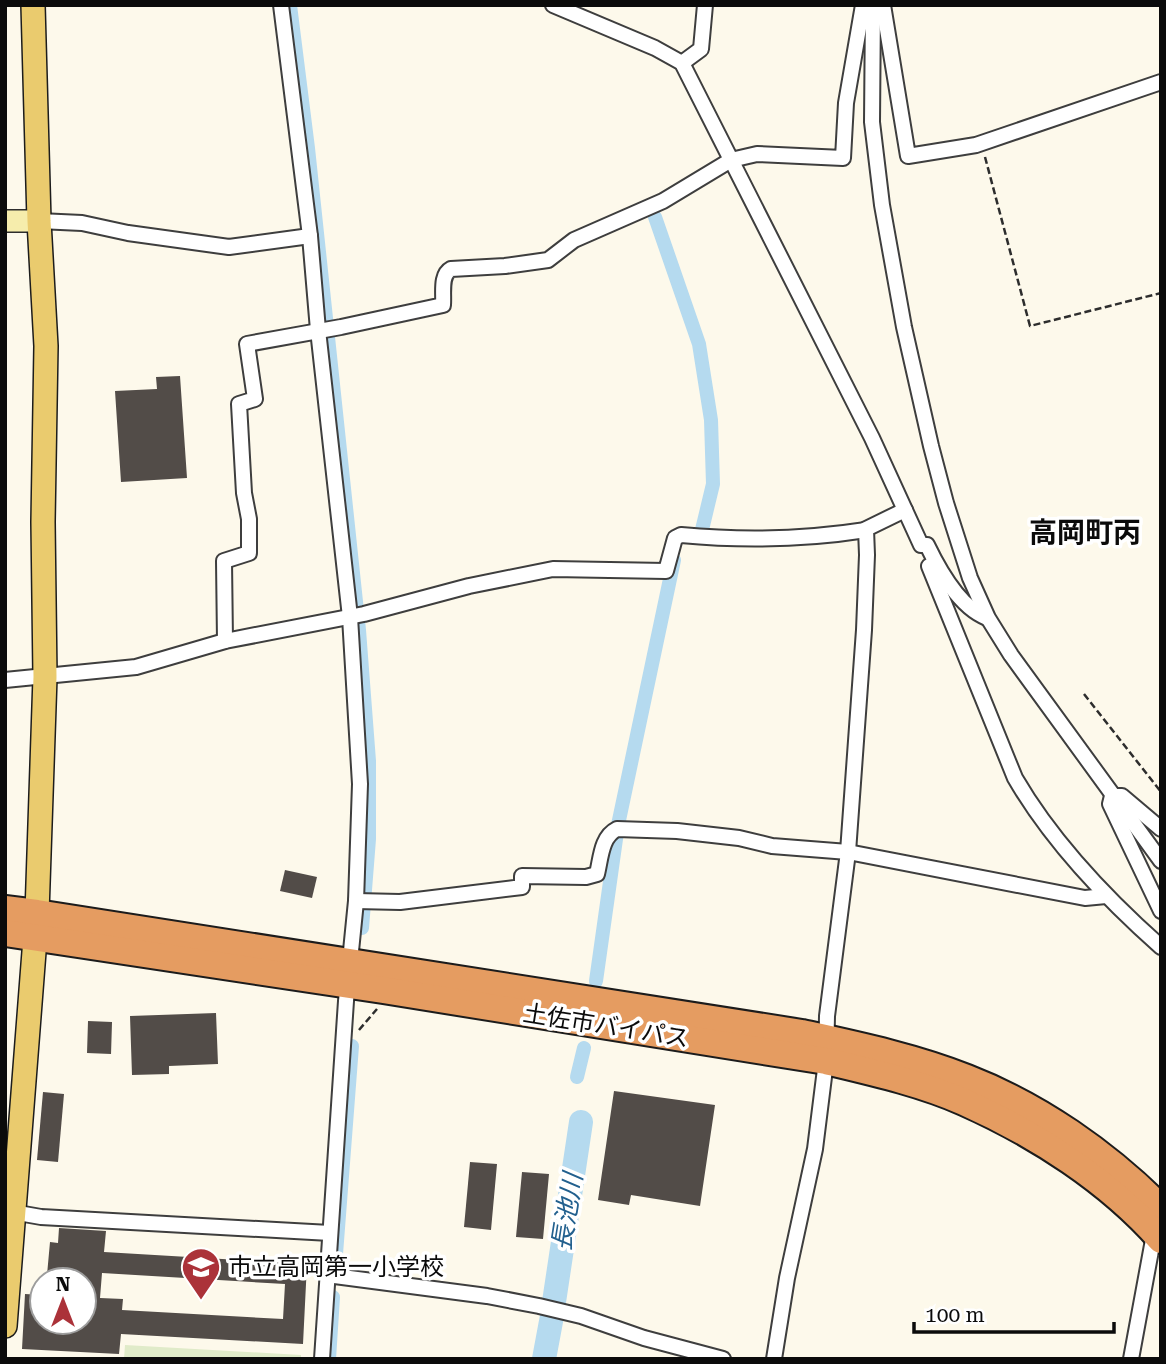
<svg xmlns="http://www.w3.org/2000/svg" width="1166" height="1364" viewBox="0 0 1166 1364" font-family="'Roboto Serif','Noto Sans JP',serif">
<rect width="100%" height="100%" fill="#fdf9eb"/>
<polygon fill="#e0ebc9" points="125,1345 301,1355 301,1359 124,1359"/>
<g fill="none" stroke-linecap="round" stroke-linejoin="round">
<g stroke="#b5daef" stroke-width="14">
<polyline points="290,5 308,148 359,630 369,761 369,839 362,928"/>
<polyline points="655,217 699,344 711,420 713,484 701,534"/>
<polyline points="618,825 674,560"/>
<polyline points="596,981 617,832"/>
<polyline points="577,1077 584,1048"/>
<polyline points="336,1254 352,1046"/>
<polyline points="329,1359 333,1297"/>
</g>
<g stroke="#b5daef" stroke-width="24">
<polyline points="554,1302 581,1122"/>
<polyline points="544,1359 552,1316"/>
</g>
</g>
<g fill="#524c48" fill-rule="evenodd">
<polygon points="180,376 187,478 121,482 115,391 157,389 156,377"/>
<polygon points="285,870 317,877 312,898 280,891"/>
<polygon points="216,1013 218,1064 169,1066 169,1074 132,1075 130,1016"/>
<polygon points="88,1021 112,1022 111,1054 87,1053"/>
<polygon points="614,1091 715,1105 700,1206 631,1195 629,1205 598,1200"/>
<polygon points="43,1092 64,1094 58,1162 37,1160"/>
<polygon points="470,1162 497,1164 491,1230 464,1227"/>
<polygon points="522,1172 549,1174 543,1239 516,1237"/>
<path d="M59 1228 106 1231 104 1252 307 1264 303 1344 121 1334 119 1354 22 1349 25 1294 42 1295V1322H84V1278L47 1275 50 1242 58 1243ZM102 1273 285 1284 283 1319 122 1310 123 1299 100 1298Z"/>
</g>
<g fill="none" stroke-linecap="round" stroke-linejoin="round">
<g stroke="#3e3e3e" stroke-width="18">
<g id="street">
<polyline points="281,5 310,236 318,330 350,617 360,784 356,901 346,1001 322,1359"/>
<path d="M553 5 655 48 682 63 872 438 921 545H927C939 570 959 607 987 618"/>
<polyline points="873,5 872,122 882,205 904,327 931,446 946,503 970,578 988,618 1011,655 1161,861"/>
<polyline points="883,5 908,156 976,145 1161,82"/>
<polyline points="682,63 701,49 705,5"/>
<polyline points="39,221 82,223 128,233 229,247 310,236"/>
<path d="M929 566 1015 778C1051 840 1108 900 1161 947"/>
<path d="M225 641 224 561 249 553V519L244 493 239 404 255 399 247 344 341 327 443 305C444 293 440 275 451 269L505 266 548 260 574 240 663 201 731 160 757 154 843 158 846 103 863 5"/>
<path d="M5 680 136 667 225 641 364 614 469 586 553 569 666 571 675 538 681 535C745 541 802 540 866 530"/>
<polyline points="1161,829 1122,796 1112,796 1110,804 1161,911"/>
<path d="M356 901 400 902 522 887V876L586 877 597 874C601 858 601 837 617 829L677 831 739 838 772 846 848 852 1085 898 1106 896"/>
<polyline points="7,1211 41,1217 330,1233"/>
<polyline points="327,1275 487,1296 539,1306 581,1316 644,1338 723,1359"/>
<polyline points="774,1359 787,1278 815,1149 826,1061 827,1016 848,852 864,630 867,555 866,529 905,510"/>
<polyline points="1131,1359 1155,1229"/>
</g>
</g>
<g stroke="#2d2d2d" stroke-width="24">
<polyline id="secondary" points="5,221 39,221"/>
</g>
<g stroke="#1c1c1c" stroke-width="26">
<polyline id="primary" points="5,1326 37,913 45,677 43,522 46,346 39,221 33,5"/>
</g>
<g stroke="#1c1c1c" stroke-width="30">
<g id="highway">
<path d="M5 909 37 913 802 1033C857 1045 914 1057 967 1078 1039 1106 1106 1153 1161 1208"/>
<path d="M5 933 383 990 826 1061C872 1072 921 1083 964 1102 1036 1134 1109 1181 1161 1240"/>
</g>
</g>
<g stroke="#2d2d2d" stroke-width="2.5" stroke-dasharray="7 3.5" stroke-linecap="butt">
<polyline points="985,157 1030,326 1161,293"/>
<polyline points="1084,694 1161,792"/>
<polyline points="359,1030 377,1009"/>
</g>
<use href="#street" stroke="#fff" stroke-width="14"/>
<use href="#secondary" stroke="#f6edac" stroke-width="21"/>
<use href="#primary" stroke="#eacb6e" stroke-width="23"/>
<use href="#highway" stroke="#e59c61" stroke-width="26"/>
</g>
<defs>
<g id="school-pin" transform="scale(2.0125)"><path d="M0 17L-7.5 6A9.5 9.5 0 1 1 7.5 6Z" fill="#ab3239" stroke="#fff"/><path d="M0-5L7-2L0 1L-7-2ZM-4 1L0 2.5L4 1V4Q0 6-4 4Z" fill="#fff"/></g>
</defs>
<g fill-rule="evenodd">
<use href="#school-pin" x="201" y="1267"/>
</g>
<g text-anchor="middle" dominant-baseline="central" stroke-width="7" stroke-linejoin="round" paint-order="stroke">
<g font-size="24" fill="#0b0b0b" stroke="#fff">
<text transform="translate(606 1026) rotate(9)">土佐市バイパス</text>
</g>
<g font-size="24" fill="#0b0b0b" stroke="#fff" text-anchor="start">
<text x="228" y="1267">市立高岡第一小学校</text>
</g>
<g font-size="26" font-style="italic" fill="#22608e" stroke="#fff">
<text transform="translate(567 1212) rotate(-81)">長池川</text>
</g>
<g font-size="28" font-weight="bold" fill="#0b0b0b" stroke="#fff">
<text x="1085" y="532">高岡町丙</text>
</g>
</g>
<rect width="1166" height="1364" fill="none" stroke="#0b0b0b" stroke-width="14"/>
<g transform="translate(63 1301)"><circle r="33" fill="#ffffff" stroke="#9d9d9d" stroke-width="2"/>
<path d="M0-5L12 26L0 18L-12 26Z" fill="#ab3239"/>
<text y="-10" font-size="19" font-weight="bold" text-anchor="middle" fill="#0b0b0b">N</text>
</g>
<path d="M914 1322v10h200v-10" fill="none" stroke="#0b0b0b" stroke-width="3.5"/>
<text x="925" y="1322" font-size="21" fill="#0b0b0b" stroke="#ffffff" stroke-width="5" paint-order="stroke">100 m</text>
</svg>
